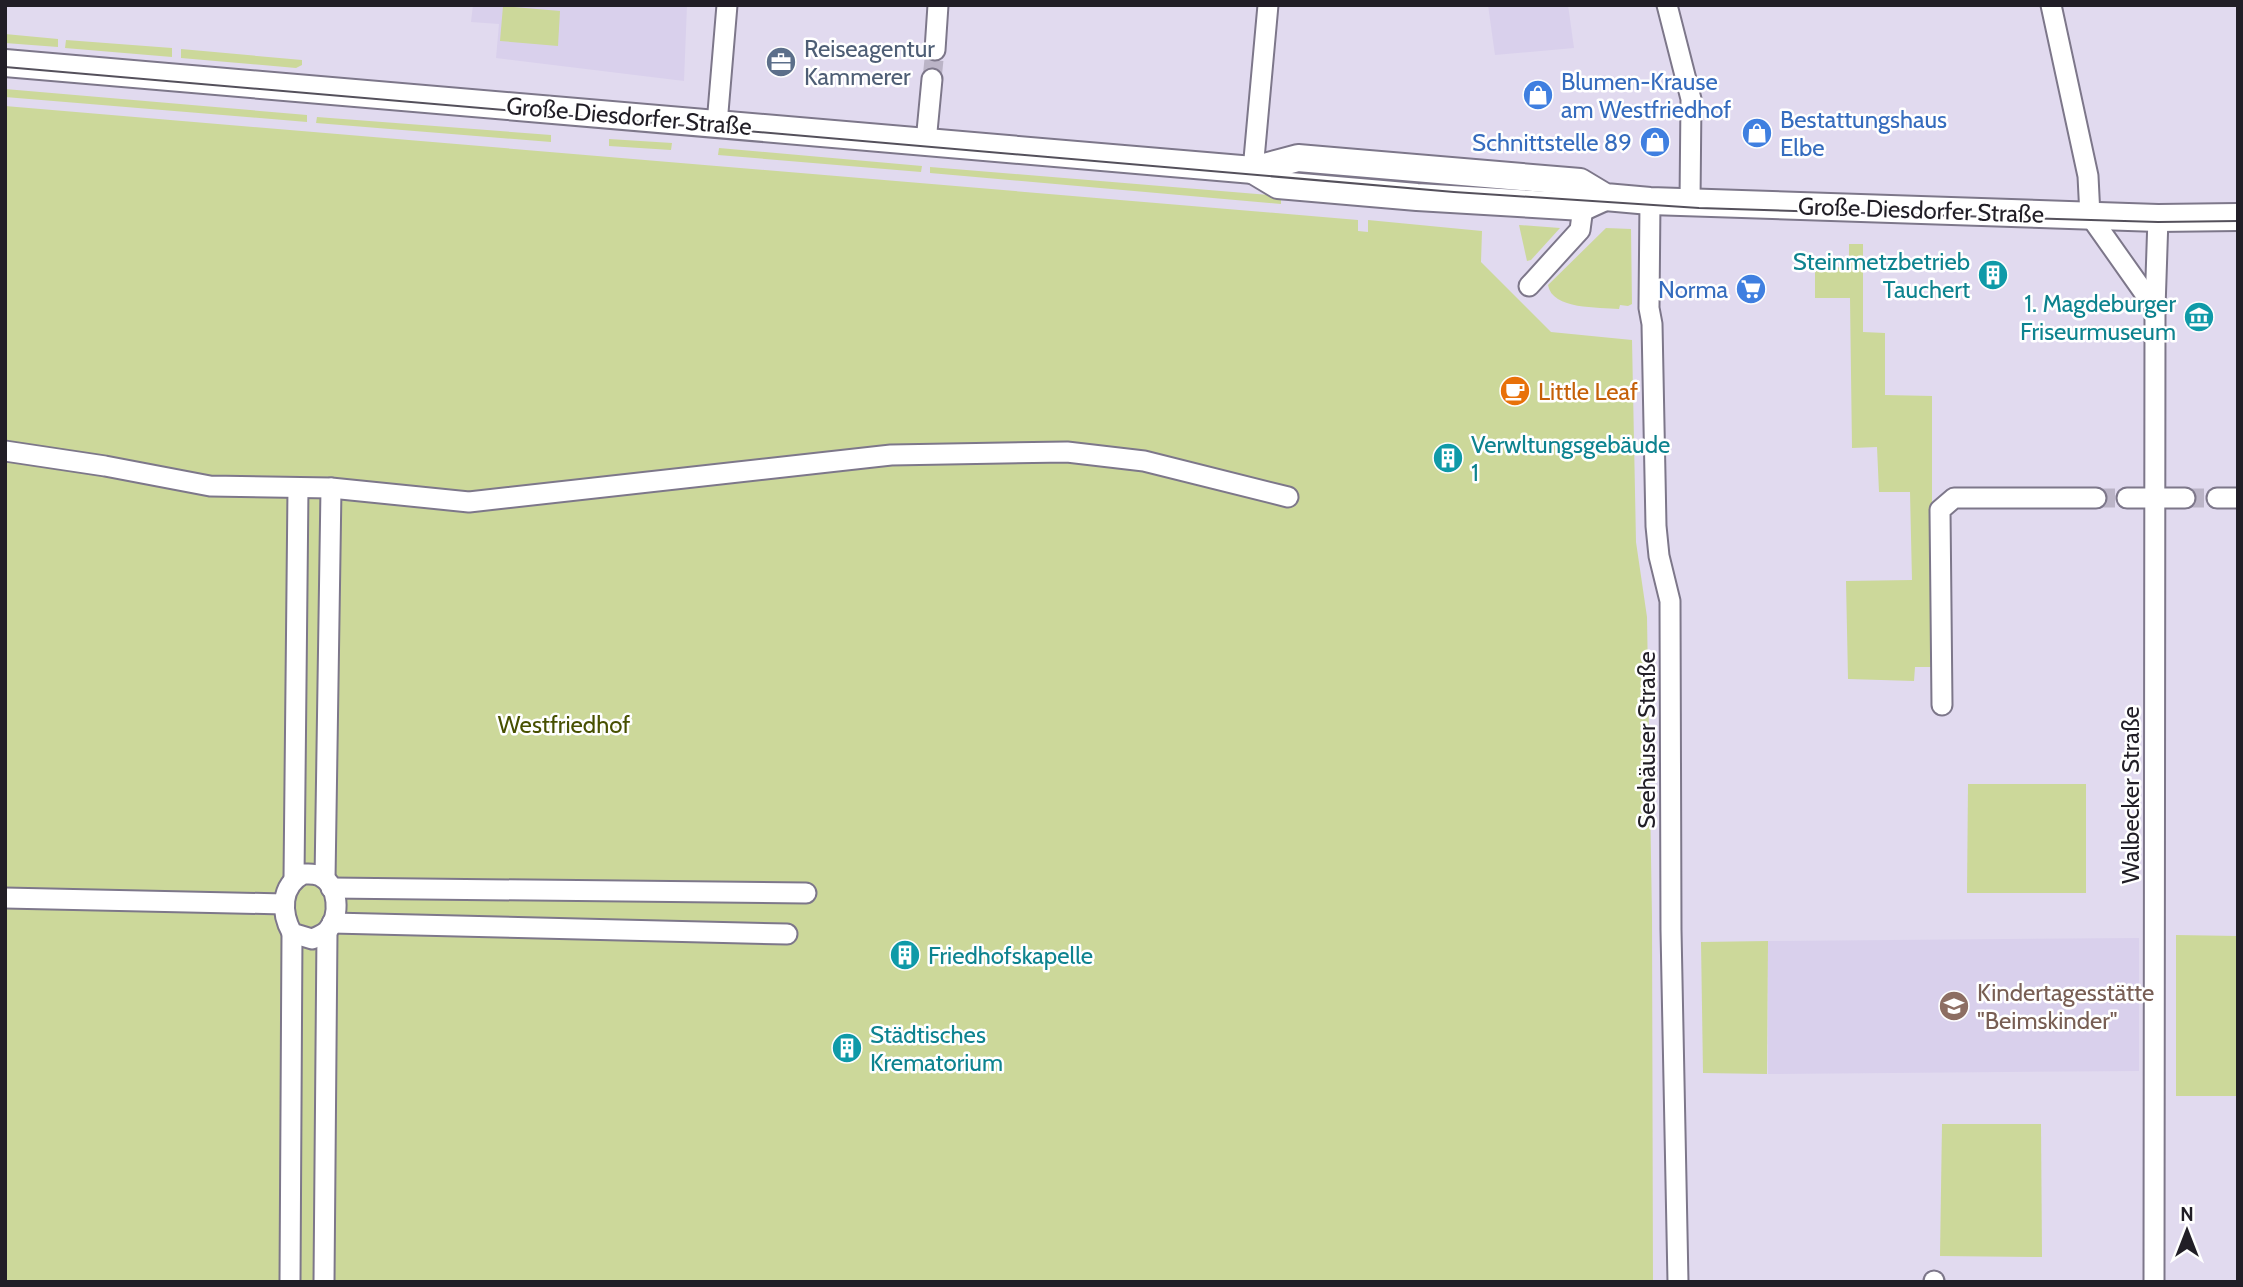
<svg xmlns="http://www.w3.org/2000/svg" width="2243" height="1287" viewBox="0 0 2243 1287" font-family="Cabin,sans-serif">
<rect width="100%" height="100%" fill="#e1daef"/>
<g fill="#d9d0ec">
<polygon points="473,5 687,5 684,81 496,58 499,24 471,22"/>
<polygon points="1488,5 1568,5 1574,48 1495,55"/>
<polygon points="2139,938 2139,1071 1768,1074 1768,941"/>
</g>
<g fill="#ccd89a">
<polygon points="503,6 560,11 558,46 500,41"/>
<polygon points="5,34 58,39 58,47 5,43"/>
<polygon points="66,40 172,48 172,57 65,48"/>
<polygon points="181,49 302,60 302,65 296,68 181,58"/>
<polygon points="5,89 307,115 307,122 5,97"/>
<polygon points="5,106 1358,220 1358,231 1368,232 1368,220 1482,231 1481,262 1551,332 1632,340 1636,542 1647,617 1652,917 1653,1282 5,1282"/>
<polygon points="317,117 551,135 551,142 316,123"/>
<polygon points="609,139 672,143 671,150 609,146"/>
<polygon points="719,148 922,166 921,172 718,155"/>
<polygon points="930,167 1281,196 1281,204 930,173"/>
<polygon points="1519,225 1560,228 1531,260 1527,261"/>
<path d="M1606 228 1631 229 1632 304 1628 306 1620 305 1619 309C1599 307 1552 310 1548 285Z"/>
<polygon points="1849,244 1863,244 1863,332 1885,333 1885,395 1932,396 1932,667 1915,667 1914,681 1848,679 1846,581 1912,580 1910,492 1879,492 1877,447 1852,448 1850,298 1815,298 1815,268 1849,267"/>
<polygon points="1968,784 2086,784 2086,893 1967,893"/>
<polygon points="2176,935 2238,936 2238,1096 2176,1096"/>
<polygon points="1768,941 1767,1074 1703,1073 1701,942"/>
<polygon points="1942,1124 2041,1124 2042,1257 1940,1256"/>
</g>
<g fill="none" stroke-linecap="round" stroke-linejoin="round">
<g stroke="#bbb4c7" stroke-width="19" stroke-dasharray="19 10" stroke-linecap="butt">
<polyline points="932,79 935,50"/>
<polyline points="2096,498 2127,498"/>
<polyline points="2185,498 2217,498"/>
</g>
<g stroke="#7d778a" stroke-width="23">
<g id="minor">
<polyline points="1667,5 1691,99 1690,202"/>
<polyline points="2051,5 2088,176 2090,216 2155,308"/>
<polyline points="935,50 938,5"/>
<polyline points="717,124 727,5"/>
<polyline points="926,142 932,79"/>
<polyline points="1253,170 1268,5"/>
<polyline points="1650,201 1649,308 1652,324 1656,526 1659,556 1670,601 1671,930 1678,1282"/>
<polyline points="1529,286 1580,230 1583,207"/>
<polyline points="5,451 105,466 210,486 331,488 469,502 891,455 1067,452 1144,461 1288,497"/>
<polyline points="2127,498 2185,498"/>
<polyline points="2217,498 2238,498"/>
<polyline points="1942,705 1940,510 1954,498 2096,498"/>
<path d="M303 874C309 874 314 873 320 876 339 885 341 916 327 931 323 935 317 937 312 939L292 933C281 913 280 886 303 874Z"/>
<polyline points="294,878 298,488"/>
<polyline points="325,879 331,488"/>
<polyline points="331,888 806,893"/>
<polyline points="5,898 284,904"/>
<polyline points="332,923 787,934"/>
<polyline points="1934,1281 1934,1282"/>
<polyline points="290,1282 292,933"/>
<polyline points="324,1282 327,932"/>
<polyline points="2154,1282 2155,308 2158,218"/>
</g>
</g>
<g stroke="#7d778a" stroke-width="30">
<g id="major">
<polyline points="5,63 1253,170 1298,158 1333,161 1580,182 1605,197 1650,201 2158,218 2238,217"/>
<polyline points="1253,170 1278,185 1417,197 1583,207 1605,197"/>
</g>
</g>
<use href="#minor" stroke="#fff" stroke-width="19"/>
<use href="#major" stroke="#fff" stroke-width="26"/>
<polyline stroke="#54505b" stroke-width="2" points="5,67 1454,192 1699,208 2158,222 2238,221"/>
</g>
<defs>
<g id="office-disc" transform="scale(1.575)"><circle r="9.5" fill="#5c6f8a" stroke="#fff"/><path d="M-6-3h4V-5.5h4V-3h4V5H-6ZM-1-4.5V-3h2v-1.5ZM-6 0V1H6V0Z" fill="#fff"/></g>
<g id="shop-disc" transform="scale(1.575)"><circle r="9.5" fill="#3f7fe0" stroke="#fff"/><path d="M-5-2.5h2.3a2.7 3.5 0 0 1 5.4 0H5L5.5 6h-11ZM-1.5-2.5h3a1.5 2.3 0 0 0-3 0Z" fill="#fff"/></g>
<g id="building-disc" transform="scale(1.575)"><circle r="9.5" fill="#0f9aa8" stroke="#fff"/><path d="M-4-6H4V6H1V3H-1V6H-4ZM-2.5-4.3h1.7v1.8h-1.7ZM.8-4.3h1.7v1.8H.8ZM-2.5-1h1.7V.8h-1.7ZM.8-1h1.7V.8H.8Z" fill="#fff"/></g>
<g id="supermarket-disc" transform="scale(1.575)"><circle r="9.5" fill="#3f7fe0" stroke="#fff"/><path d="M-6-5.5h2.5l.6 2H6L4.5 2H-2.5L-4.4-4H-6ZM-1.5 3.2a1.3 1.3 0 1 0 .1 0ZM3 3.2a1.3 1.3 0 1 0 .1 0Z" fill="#fff"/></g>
<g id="museum-disc" transform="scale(1.575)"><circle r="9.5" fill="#0f9aa8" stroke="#fff"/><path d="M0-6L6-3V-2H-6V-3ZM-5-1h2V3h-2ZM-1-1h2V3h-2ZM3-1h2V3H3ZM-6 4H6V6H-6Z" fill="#fff"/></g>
<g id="cafe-disc" transform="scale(1.575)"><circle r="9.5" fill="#e8710a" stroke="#fff"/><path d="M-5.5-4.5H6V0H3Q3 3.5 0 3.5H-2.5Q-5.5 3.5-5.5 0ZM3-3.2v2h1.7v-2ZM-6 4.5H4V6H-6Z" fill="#fff"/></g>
<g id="school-disc" transform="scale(1.575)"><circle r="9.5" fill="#8d6e63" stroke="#fff"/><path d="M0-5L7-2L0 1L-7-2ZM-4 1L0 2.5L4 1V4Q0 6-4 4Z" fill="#fff"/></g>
</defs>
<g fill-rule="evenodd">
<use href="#office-disc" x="781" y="62"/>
<use href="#shop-disc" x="1538" y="95"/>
<use href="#shop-disc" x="1757" y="133"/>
<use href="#shop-disc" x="1655" y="142"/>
<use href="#building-disc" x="1993" y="275"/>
<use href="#supermarket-disc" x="1751" y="289"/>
<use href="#museum-disc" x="2199" y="317"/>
<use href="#cafe-disc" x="1515" y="391"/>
<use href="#building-disc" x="1448" y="458"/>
<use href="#building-disc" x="905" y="955"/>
<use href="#school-disc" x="1954" y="1006"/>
<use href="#building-disc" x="847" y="1048"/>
</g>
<g text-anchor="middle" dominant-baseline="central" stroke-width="5" stroke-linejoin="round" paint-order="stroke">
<g font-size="24" fill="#4e5e75" stroke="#fff" text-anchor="start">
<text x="804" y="48">Reiseagentur<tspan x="804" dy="28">Kammerer</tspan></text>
</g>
<g font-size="24" fill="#366cbe" stroke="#fff" text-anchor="start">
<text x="1561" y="81">Blumen-Krause<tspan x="1561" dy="28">am Westfriedhof</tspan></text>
<text x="1780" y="119">Bestattungshaus<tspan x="1780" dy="28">Elbe</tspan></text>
<text x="1632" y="142" text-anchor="end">Schnittstelle 89</text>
<text x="1728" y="289" text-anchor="end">Norma</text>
</g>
<g font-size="24" fill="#211e26" stroke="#fff">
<text transform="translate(629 116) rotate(5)">Große Diesdorfer Straße</text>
<text transform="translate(1921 210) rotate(2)">Große Diesdorfer Straße</text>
<text transform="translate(1646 740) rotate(-90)">Seehäuser Straße</text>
<text transform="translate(2130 795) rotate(-90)">Walbecker Straße</text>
</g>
<g font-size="24" fill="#0d838f" stroke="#fff" text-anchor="start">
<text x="1970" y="261" text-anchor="end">Steinmetzbetrieb<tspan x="1970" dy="28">Tauchert</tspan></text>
<text x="2176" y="303" text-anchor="end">1. Magdeburger<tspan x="2176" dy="28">Friseurmuseum</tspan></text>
<text x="1471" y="444">Verwltungsgebäude<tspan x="1471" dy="28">1</tspan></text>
<text x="928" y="955">Friedhofskapelle</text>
<text x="870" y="1034">Städtisches<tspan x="870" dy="28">Krematorium</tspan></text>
</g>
<g font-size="24" fill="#c56008" stroke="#fff" text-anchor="start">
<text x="1538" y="391">Little Leaf</text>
</g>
<g font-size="24" fill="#475000" stroke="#fff">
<text x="564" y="724">Westfriedhof</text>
</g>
<g font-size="24" fill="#785e54" stroke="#fff" text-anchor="start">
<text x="1977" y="992">Kindertagesstätte<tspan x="1977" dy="28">"Beimskinder"</tspan></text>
</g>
</g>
<rect width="2243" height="1287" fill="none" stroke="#211e26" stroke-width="14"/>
<g transform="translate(2187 1231)" stroke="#ffffff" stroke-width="5" paint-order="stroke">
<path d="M0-5L12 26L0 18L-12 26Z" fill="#211e26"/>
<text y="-10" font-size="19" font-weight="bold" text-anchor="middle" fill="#211e26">N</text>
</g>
</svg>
